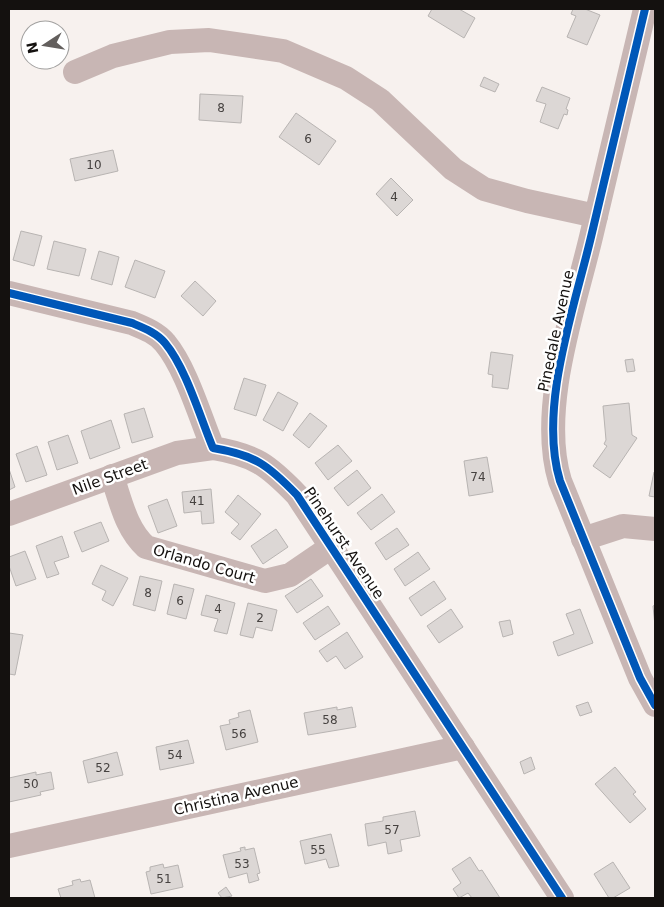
<svg xmlns="http://www.w3.org/2000/svg" width="664" height="907" viewBox="0 0 664 907" font-family="'DejaVu Sans',sans-serif">
<rect width="100%" height="100%" fill="#f7f1ee"/>
<g fill="#dcd7d5" stroke="#b8b4b2">
<polygon points="432,9 459,9 475,18 464,38 428,16"/>
<polygon points="573,9 585,9 600,15 587,45 567,37 576,16 571,14"/>
<polygon points="484,77 499,84 495,92 480,86"/>
<polygon points="542,87 570,98 566,109 568,110 567,115 564,114 558,129 540,122 546,104 536,101"/>
<polygon points="200,94 243,96 241,123 199,120"/>
<polygon points="296,113 336,141 319,165 279,137"/>
<polygon points="113,150 118,171 75,181 70,159"/>
<polygon points="391,178 413,200 397,216 376,194"/>
<polygon points="21,231 42,236 34,266 13,260"/>
<polygon points="54,241 86,249 79,276 47,269"/>
<polygon points="99,251 119,257 112,285 91,279"/>
<polygon points="135,260 165,271 155,298 125,287"/>
<polygon points="195,281 216,301 203,316 181,296"/>
<polygon points="491,352 513,355 508,389 492,387 493,375 488,374"/>
<polygon points="633,359 635,371 627,372 625,360"/>
<polygon points="244,378 266,385 256,416 234,409"/>
<polygon points="278,392 298,403 283,431 263,420"/>
<polygon points="629,403 632,435 637,438 610,478 593,466 607,446 604,444 606,440 603,406"/>
<polygon points="144,408 153,437 132,443 124,414"/>
<polygon points="310,413 327,426 309,448 293,435"/>
<polygon points="111,420 120,448 90,459 81,431"/>
<polygon points="68,435 78,463 57,470 48,442"/>
<polygon points="338,445 352,461 328,480 315,463"/>
<polygon points="37,446 47,475 26,482 16,454"/>
<polygon points="487,457 493,492 469,496 464,461"/>
<polygon points="9,469 15,487 9,490"/>
<polygon points="357,470 371,488 348,506 334,488"/>
<polygon points="654,472 655,472 655,497 649,496"/>
<polygon points="211,489 214,523 202,524 201,511 184,513 182,492"/>
<polygon points="382,494 395,512 371,530 357,513"/>
<polygon points="238,495 261,514 240,540 231,533 239,524 225,512"/>
<polygon points="167,499 177,526 158,533 148,506"/>
<polygon points="101,522 109,541 82,552 74,532"/>
<polygon points="397,528 409,545 386,560 375,543"/>
<polygon points="276,529 288,547 263,564 251,546"/>
<polygon points="62,536 69,557 54,562 59,574 47,578 36,546"/>
<polygon points="25,551 36,579 16,586 9,566 9,557"/>
<polygon points="418,552 430,569 405,586 394,569"/>
<polygon points="101,565 128,578 113,606 102,600 106,591 92,584"/>
<polygon points="140,576 162,581 155,611 133,605"/>
<polygon points="311,579 323,596 297,613 285,596"/>
<polygon points="434,581 446,599 421,616 409,598"/>
<polygon points="174,584 194,589 186,619 167,614"/>
<polygon points="206,595 235,603 227,634 214,631 218,619 201,615"/>
<polygon points="248,603 277,610 272,631 256,627 253,638 240,635"/>
<polygon points="655,605 655,626 653,606"/>
<polygon points="328,606 340,624 315,640 303,623"/>
<polygon points="451,609 463,627 439,643 427,626"/>
<polygon points="580,609 593,643 558,656 553,642 574,634 566,614"/>
<polygon points="510,620 513,634 503,637 499,622"/>
<polygon points="347,632 363,657 345,669 336,656 327,662 319,651"/>
<polygon points="9,633 23,635 15,675 9,674"/>
<polygon points="588,702 592,712 580,716 576,706"/>
<polygon points="337,707 337,710 352,707 356,727 308,735 304,713"/>
<polygon points="250,710 258,742 226,750 220,726 230,724 229,720 239,717 238,713"/>
<polygon points="188,740 194,763 160,770 156,747"/>
<polygon points="117,752 123,775 88,783 83,761"/>
<polygon points="531,757 535,769 524,774 520,762"/>
<polygon points="615,767 636,792 633,794 646,809 630,823 595,784"/>
<polygon points="36,772 36,775 51,772 54,789 40,792 41,795 9,802 9,778"/>
<polygon points="415,811 420,836 400,840 402,851 388,854 386,842 368,846 365,824 383,821 383,817"/>
<polygon points="331,834 339,866 329,868 326,859 305,864 300,841"/>
<polygon points="245,847 245,850 254,848 260,873 257,874 259,880 249,883 247,873 229,878 223,855 241,851 240,848"/>
<polygon points="470,857 479,871 482,870 500,898 472,898 468,893 459,898 453,889 461,883 452,869"/>
<polygon points="613,862 630,888 613,898 609,898 594,874"/>
<polygon points="163,864 164,868 178,865 183,887 151,894 146,872 150,871 150,867"/>
<polygon points="80,879 81,882 90,880 95,898 61,898 58,889 73,885 72,881"/>
<polygon points="226,887 232,896 222,898 218,893"/>
</g>
<g fill="none" stroke-linecap="round" stroke-linejoin="round">
<g stroke="#c8b6b4" stroke-width="24">
<path d="M645 9C627 85 609 161 591 237 574 309 538 409 560 481L640 678 655 705"/>
<polyline points="75,72 113,56 170,42 209,40 283,51 346,78 380,100 453,169 484,189 527,201 596,216"/>
<path d="M9 293 132 323C144 328 157 333 165 343 186 368 200 417 213 448 255 455 268 465 297 495L562 898"/>
<path d="M112 476C121 502 126 529 146 547L265 581 290 575 331 547"/>
<polyline points="9,514 177,453 213,448"/>
<polyline points="583,539 623,526 655,529"/>
<polyline points="9,846 463,747"/>
</g>
<g stroke="#fff" stroke-width="11">
<g id="cycleway">
<path d="M645 9C627 85 609 161 591 237 574 309 538 409 560 481L640 678 655 705"/>
<path d="M9 293 132 323C144 328 157 333 165 343 186 368 200 417 213 448 255 455 268 465 297 495L562 898"/>
</g>
</g>
<use href="#cycleway" stroke="#0057b8" stroke-width="8"/>
</g>
<g text-anchor="middle" dominant-baseline="central" stroke-width="5" stroke-linejoin="round" paint-order="stroke">
<g font-size="12" fill="#464240">
<text x="221" y="108">8</text>
<text x="308" y="139">6</text>
<text x="94" y="165">10</text>
<text x="394" y="197">4</text>
<text x="478" y="477">74</text>
<text x="197" y="501">41</text>
<text x="148" y="593">8</text>
<text x="180" y="601">6</text>
<text x="218" y="609">4</text>
<text x="260" y="618">2</text>
<text x="330" y="720">58</text>
<text x="239" y="734">56</text>
<text x="175" y="755">54</text>
<text x="103" y="768">52</text>
<text x="31" y="784">50</text>
<text x="392" y="830">57</text>
<text x="318" y="850">55</text>
<text x="242" y="864">53</text>
<text x="164" y="879">51</text>
</g>
<g font-size="15" fill="#14110f" stroke="#fff">
<text transform="translate(556 331) rotate(-78)">Pinedale Avenue</text>
<text transform="translate(110 477) rotate(-20)">Nile Street</text>
<text transform="translate(344 543) rotate(56)">Pinehurst Avenue</text>
<text transform="translate(204 564) rotate(16)">Orlando Court</text>
<text transform="translate(236 796) rotate(-13)">Christina Avenue</text>
</g>
</g>
<rect width="664" height="907" fill="none" stroke="#14110f" stroke-width="20"/>
<g transform="translate(45 45) rotate(258)"><circle r="24" fill="#ffffff" stroke="#a1a09f"/>
<path d="M0-4L9 19L0 12L-9 19Z" fill="#635f5d"/>
<text y="-8" font-size="14" font-weight="bold" text-anchor="middle" fill="#14110f">N</text>
</g>
</svg>
